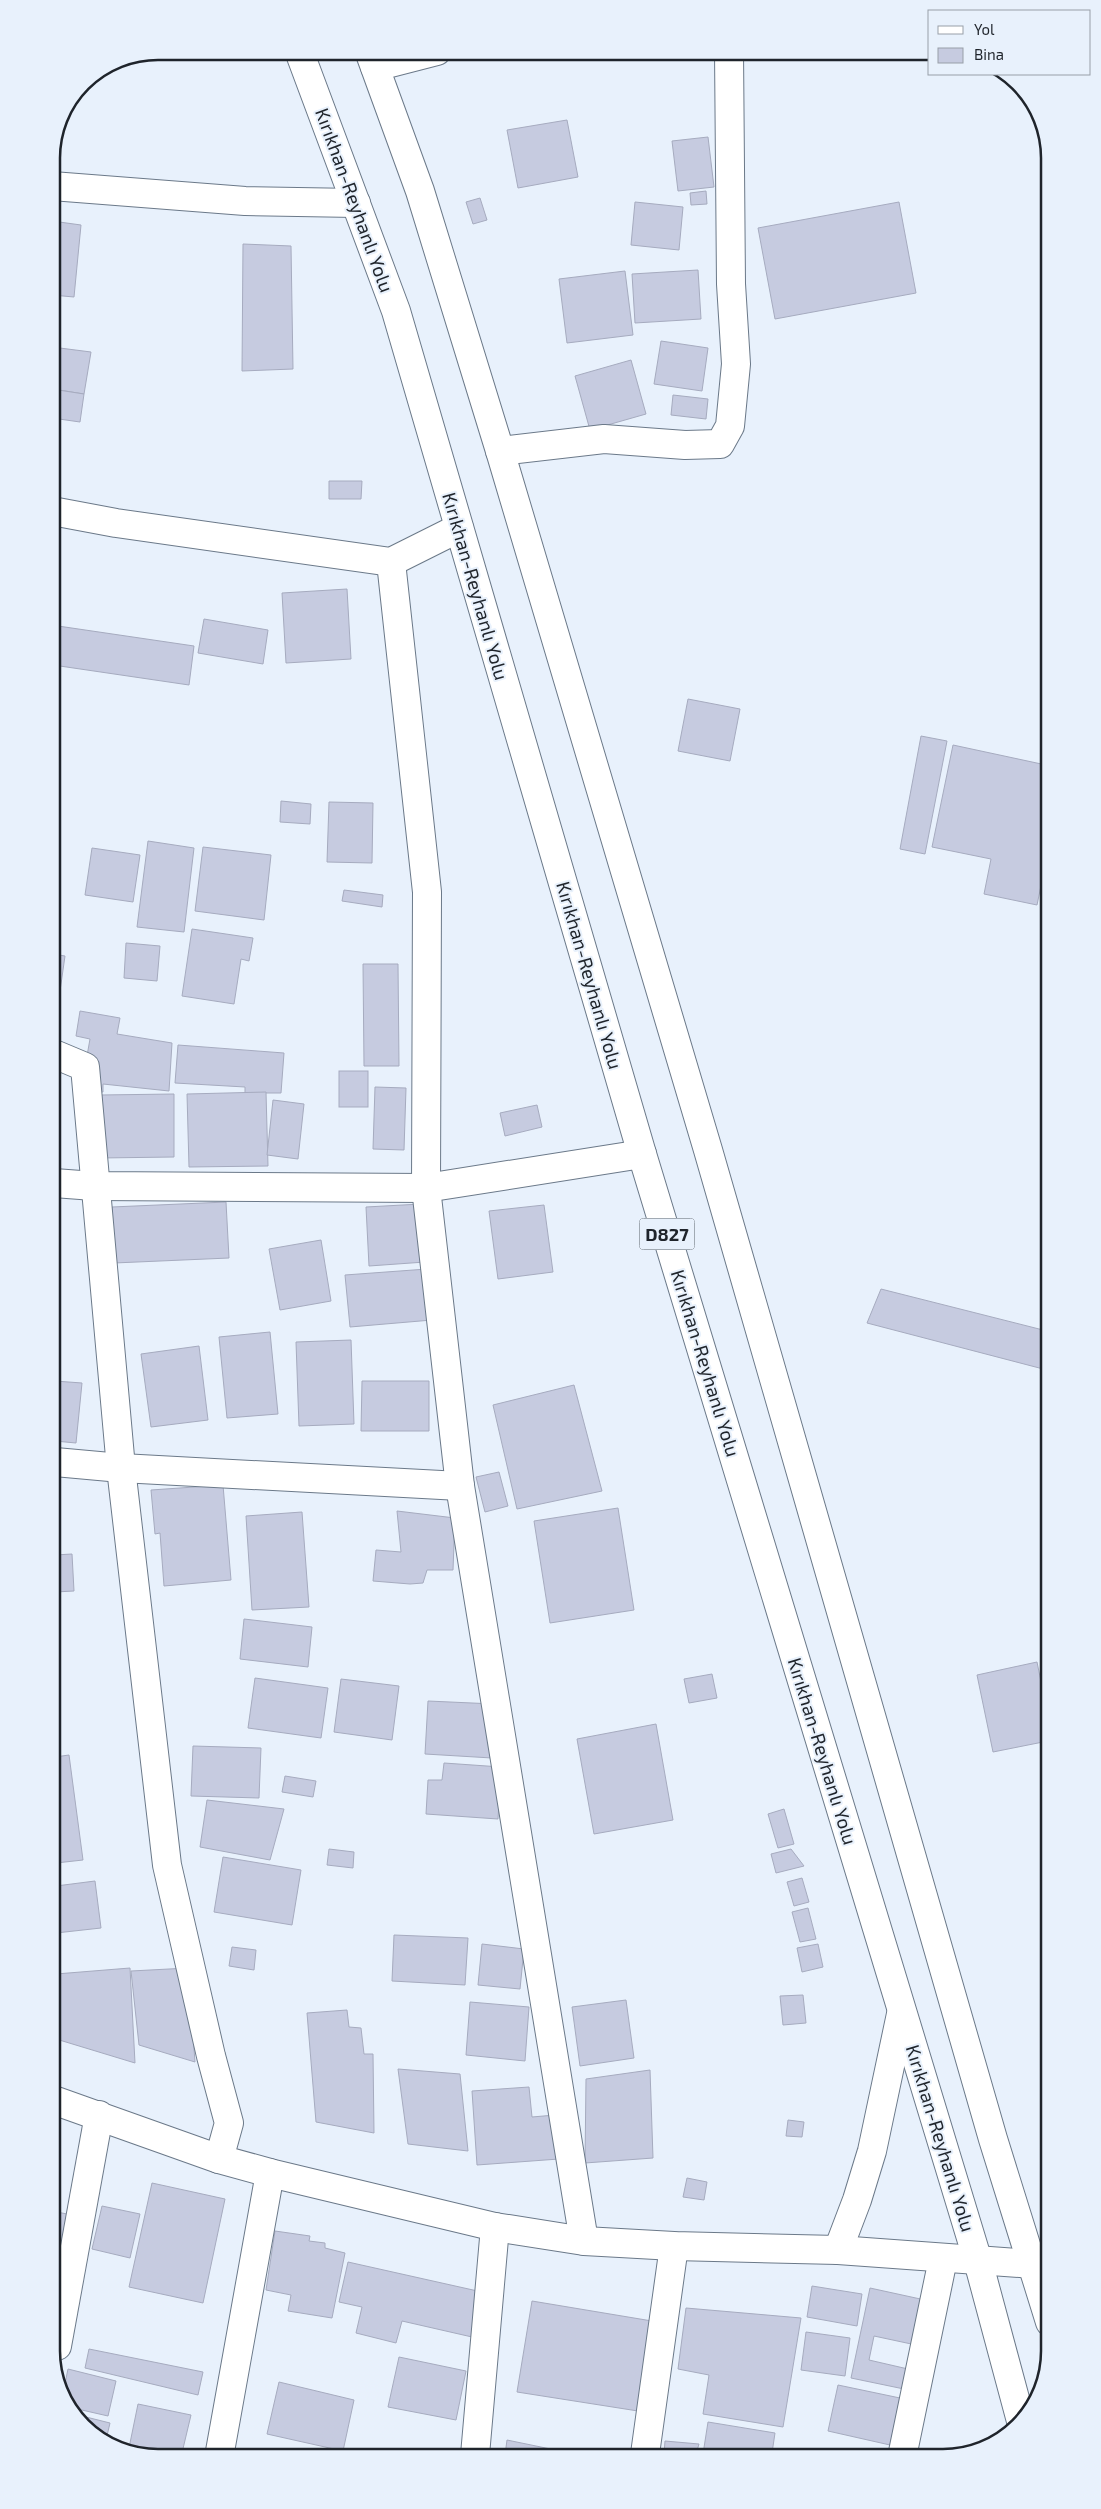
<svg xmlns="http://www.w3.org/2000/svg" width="1101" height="2509" viewBox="0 0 1101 2509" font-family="'Exo 2',sans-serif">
<rect width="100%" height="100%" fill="#e8f1fc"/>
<g fill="#c6cbe0" stroke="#a6abbf">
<polygon points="567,120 578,177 518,188 507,130"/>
<polygon points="708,137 714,187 678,191 672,141"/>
<polygon points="706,191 707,204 691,205 690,193"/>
<polygon points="480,198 487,220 473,224 466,202"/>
<polygon points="635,202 683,207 679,250 631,245"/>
<polygon points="899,202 916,293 775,319 758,228"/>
<polygon points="52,221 81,225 74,297 52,295"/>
<polygon points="243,244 291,246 293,369 242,371"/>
<polygon points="698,270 701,319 635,323 632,274"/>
<polygon points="625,271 633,335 567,343 559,279"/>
<polygon points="661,341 708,348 702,391 654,384"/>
<polygon points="52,347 91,352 84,394 52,389"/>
<polygon points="631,360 646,414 590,430 575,376"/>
<polygon points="52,389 84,394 80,422 52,418"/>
<polygon points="673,395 708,399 706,419 671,415"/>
<polygon points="329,481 362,481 361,499 329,499"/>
<polygon points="347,589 351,659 286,663 282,593"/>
<polygon points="204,619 268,630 263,664 198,653"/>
<polygon points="58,626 194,646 189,685 53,665"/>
<polygon points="688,699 740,709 730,761 678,751"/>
<polygon points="921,736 947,741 925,854 900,849"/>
<polygon points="953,745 1046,765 1046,877 1043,876 1037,905 984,894 991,859 932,847"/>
<polygon points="281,801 311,804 310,824 280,822"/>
<polygon points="329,802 373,803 372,863 327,862"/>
<polygon points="148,841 194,848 184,932 137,927"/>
<polygon points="203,847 271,855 264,920 195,911"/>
<polygon points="92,848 140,855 133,902 85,895"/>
<polygon points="344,890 383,895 382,907 342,901"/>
<polygon points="192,929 253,938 249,961 241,959 234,1004 182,996"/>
<polygon points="126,943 160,946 157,981 124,978"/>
<polygon points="53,954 65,956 56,1019 54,1019"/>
<polygon points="363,964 398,964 399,1066 364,1066"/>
<polygon points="80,1011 120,1018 117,1034 172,1043 169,1091 103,1084 103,1092 87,1092 85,1067 90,1039 76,1036"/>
<polygon points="178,1045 284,1053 281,1093 245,1093 245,1087 175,1083"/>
<rect x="339" y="1071" width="29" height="36"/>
<polygon points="375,1087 406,1088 404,1150 373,1149"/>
<polygon points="266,1092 268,1166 189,1167 187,1094"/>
<polygon points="174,1094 174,1157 100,1158 100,1095"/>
<polygon points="273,1100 304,1104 298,1159 267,1155"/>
<polygon points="537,1105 542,1127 505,1136 500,1113"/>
<polygon points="226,1202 229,1258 114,1263 112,1207"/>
<polygon points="421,1204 425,1262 369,1266 366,1207"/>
<polygon points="544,1205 553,1272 498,1279 489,1211"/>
<polygon points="321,1240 331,1301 280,1310 269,1249"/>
<polygon points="427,1269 432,1320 350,1327 345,1275"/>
<polygon points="881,1289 1047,1331 1047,1370 867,1323"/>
<polygon points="270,1332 278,1414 227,1418 219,1337"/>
<polygon points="351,1340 354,1424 299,1426 296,1342"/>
<polygon points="199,1346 208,1420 151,1427 141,1354"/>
<polygon points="55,1381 82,1383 76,1443 55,1441"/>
<polygon points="362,1381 429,1381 429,1431 361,1431"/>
<polygon points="574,1385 602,1491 517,1509 493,1405"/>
<polygon points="499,1472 508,1506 485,1512 476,1477"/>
<polygon points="223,1485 231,1580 164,1586 160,1533 155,1534 151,1490"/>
<polygon points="55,1500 57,1540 55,1540"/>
<polygon points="618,1508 634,1610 550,1623 534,1521"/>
<polygon points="397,1511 455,1518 453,1570 427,1570 423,1583 410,1584 373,1581 376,1550 401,1552"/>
<polygon points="302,1512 309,1607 252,1610 246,1516"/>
<polygon points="72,1554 74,1591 55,1592 55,1555"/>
<polygon points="244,1619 312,1627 308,1667 240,1659"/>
<polygon points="1037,1662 1048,1716 1048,1741 993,1752 977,1675"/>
<polygon points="712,1674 717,1698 689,1703 684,1679"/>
<polygon points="255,1678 328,1688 321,1738 248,1728"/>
<polygon points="341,1679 399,1686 392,1740 334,1732"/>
<polygon points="428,1701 494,1704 492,1758 425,1754"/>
<polygon points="656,1724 673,1820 594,1834 577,1739"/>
<polygon points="193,1746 261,1748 259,1798 191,1796"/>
<polygon points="69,1755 83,1860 56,1863 55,1757"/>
<polygon points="444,1763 501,1767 498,1819 426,1814 428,1780 442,1780"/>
<polygon points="285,1776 316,1781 313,1797 282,1792"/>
<polygon points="207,1800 284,1809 270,1860 200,1847"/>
<polygon points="784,1809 794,1844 778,1848 768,1814"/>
<polygon points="329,1849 354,1852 353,1868 327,1865"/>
<polygon points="791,1849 804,1866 776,1873 771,1854"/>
<polygon points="223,1857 301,1870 292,1925 214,1912"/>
<polygon points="802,1878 809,1902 794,1906 787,1882"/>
<polygon points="95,1881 101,1928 56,1933 56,1886"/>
<polygon points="808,1908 816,1939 800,1942 792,1912"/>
<polygon points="394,1935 468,1938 465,1985 392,1981"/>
<polygon points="482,1944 524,1949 520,1989 478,1985"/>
<polygon points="818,1944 823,1967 802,1972 797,1948"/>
<polygon points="232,1947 256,1950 254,1970 229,1966"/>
<polygon points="130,1968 135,2063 56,2039 56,1974"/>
<polygon points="188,1968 195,2062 139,2045 131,1971"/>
<polygon points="803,1995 806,2023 783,2025 780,1996"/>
<polygon points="626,2000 634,2058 580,2066 572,2007"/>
<polygon points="470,2002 529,2007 525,2061 466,2055"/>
<polygon points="347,2010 349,2027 361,2028 364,2054 373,2054 374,2133 316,2122 307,2013"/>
<polygon points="398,2069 460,2074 468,2151 408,2144"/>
<polygon points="650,2070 653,2158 585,2163 586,2079"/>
<polygon points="529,2087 532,2117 555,2115 559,2159 477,2165 472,2091"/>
<polygon points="788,2120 804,2122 802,2137 786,2136"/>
<polygon points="687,2178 707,2182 704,2200 683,2197"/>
<polygon points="152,2183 225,2199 203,2303 129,2287"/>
<polygon points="102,2206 140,2214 130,2258 92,2249"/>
<polygon points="57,2212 72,2215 57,2285"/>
<polygon points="275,2231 310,2236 309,2241 325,2243 325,2248 345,2253 332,2318 288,2311 291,2295 266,2290"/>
<polygon points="348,2262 482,2292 472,2337 402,2321 396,2343 356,2333 362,2307 339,2302"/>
<polygon points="812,2286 862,2294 857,2326 807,2317"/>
<polygon points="870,2288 925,2300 916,2345 874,2336 869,2360 908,2369 904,2389 851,2378"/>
<polygon points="532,2301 652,2321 638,2411 517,2392"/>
<polygon points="686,2308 801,2318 783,2427 703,2414 709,2375 678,2369"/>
<polygon points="806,2332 850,2338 845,2376 801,2370"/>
<polygon points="89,2349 203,2372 198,2395 85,2368"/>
<polygon points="399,2357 466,2371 456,2420 388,2407"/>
<polygon points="68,2369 116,2381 108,2416 73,2408 63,2393"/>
<polygon points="279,2382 354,2400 343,2451 267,2434"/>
<polygon points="838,2385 900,2398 890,2445 828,2431"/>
<polygon points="138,2404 191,2415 181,2457 168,2457 129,2448"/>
<polygon points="78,2415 110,2423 106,2440 93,2435"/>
<polygon points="708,2422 775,2433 772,2453 703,2454"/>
<polygon points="507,2440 565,2452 565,2455 505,2455"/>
<polygon points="665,2441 699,2444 696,2454 664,2454"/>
<polygon points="437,2449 460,2454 459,2455 436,2456"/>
</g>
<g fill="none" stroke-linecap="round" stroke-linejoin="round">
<g stroke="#6b7989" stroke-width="30">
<g id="minor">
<polyline points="375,67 437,51"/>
<polyline points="52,186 245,201 356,203"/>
<polyline points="500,451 604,439 685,445 720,444 730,426 736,364 731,284 729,51"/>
<polyline points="52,511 116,523 391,562 459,528"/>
<polyline points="391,562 427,892 426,1188 460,1486 584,2241"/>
<polyline points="54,1054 85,1067 121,1468 167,1865 211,2056 229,2123 219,2159"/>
<polyline points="54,1183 94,1186 426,1188 642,1154"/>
<polyline points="55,1462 121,1468 460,1486"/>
<polyline points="57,2346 99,2115"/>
<polyline points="903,2452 943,2259"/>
<polyline points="645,2454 674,2246"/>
<polyline points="475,2455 495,2227"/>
<polyline points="219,2457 270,2173"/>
</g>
</g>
<g stroke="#6b7989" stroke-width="30">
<polyline id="major" points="56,2101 219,2159 270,2173 495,2227 584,2241 674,2246 838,2250 1033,2264"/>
</g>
<g stroke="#6b7989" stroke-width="30">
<g id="highway">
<polyline points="299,51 396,311 642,1154 978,2261 1021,2421"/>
<polyline points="369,51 420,191 500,451 708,1150 993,2139 1050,2322"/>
<polyline points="838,2250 857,2200 872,2151 901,2014"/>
</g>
</g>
<use href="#minor" stroke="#fff" stroke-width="28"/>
<use href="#major" stroke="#fff" stroke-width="28"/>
<use href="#highway" stroke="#fff" stroke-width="28"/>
</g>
<g text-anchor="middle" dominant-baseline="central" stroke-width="4" stroke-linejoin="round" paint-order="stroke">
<rect fill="#e8f1fc" stroke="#5b626a" stroke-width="1" x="639.5" y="1218.5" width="55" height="31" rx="4"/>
<g font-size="18" font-weight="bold" fill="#1f242b">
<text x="667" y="1234">D827</text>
</g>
<g font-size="19" fill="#1f242b" stroke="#e8f1fc">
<text transform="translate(355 200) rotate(70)">Kırıkhan-Reyhanlı Yolu</text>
<text transform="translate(476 586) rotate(74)">Kırıkhan-Reyhanlı Yolu</text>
<text transform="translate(590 975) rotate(74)">Kırıkhan-Reyhanlı Yolu</text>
<text transform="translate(706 1363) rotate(73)">Kırıkhan-Reyhanlı Yolu</text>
<text transform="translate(823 1751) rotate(73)">Kırıkhan-Reyhanlı Yolu</text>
<text transform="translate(941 2138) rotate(73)">Kırıkhan-Reyhanlı Yolu</text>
</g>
</g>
<path d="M0 0H1101V2509H0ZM158 60H943A98 98 0 0 1 1041 158V2351A98 98 0 0 1 943 2449H158A98 98 0 0 1 60 2351V158A98 98 0 0 1 158 60Z" fill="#e8f1fc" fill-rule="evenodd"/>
<path fill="none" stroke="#1f242b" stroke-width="2.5" d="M158 60H943A98 98 0 0 1 1041 158V2351A98 98 0 0 1 943 2449H158A98 98 0 0 1 60 2351V158A98 98 0 0 1 158 60Z"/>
<rect x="928" y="10" width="162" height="65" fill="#e8f1fc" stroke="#989fa8"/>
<rect x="938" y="26" width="25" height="8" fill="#ffffff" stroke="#989fa8"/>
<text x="974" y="35" font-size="15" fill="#1f242b">Yol</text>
<rect x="938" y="48" width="25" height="15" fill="#c6cbe0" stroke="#989fa8"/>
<text x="974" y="60" font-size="15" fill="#1f242b">Bina</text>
</svg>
